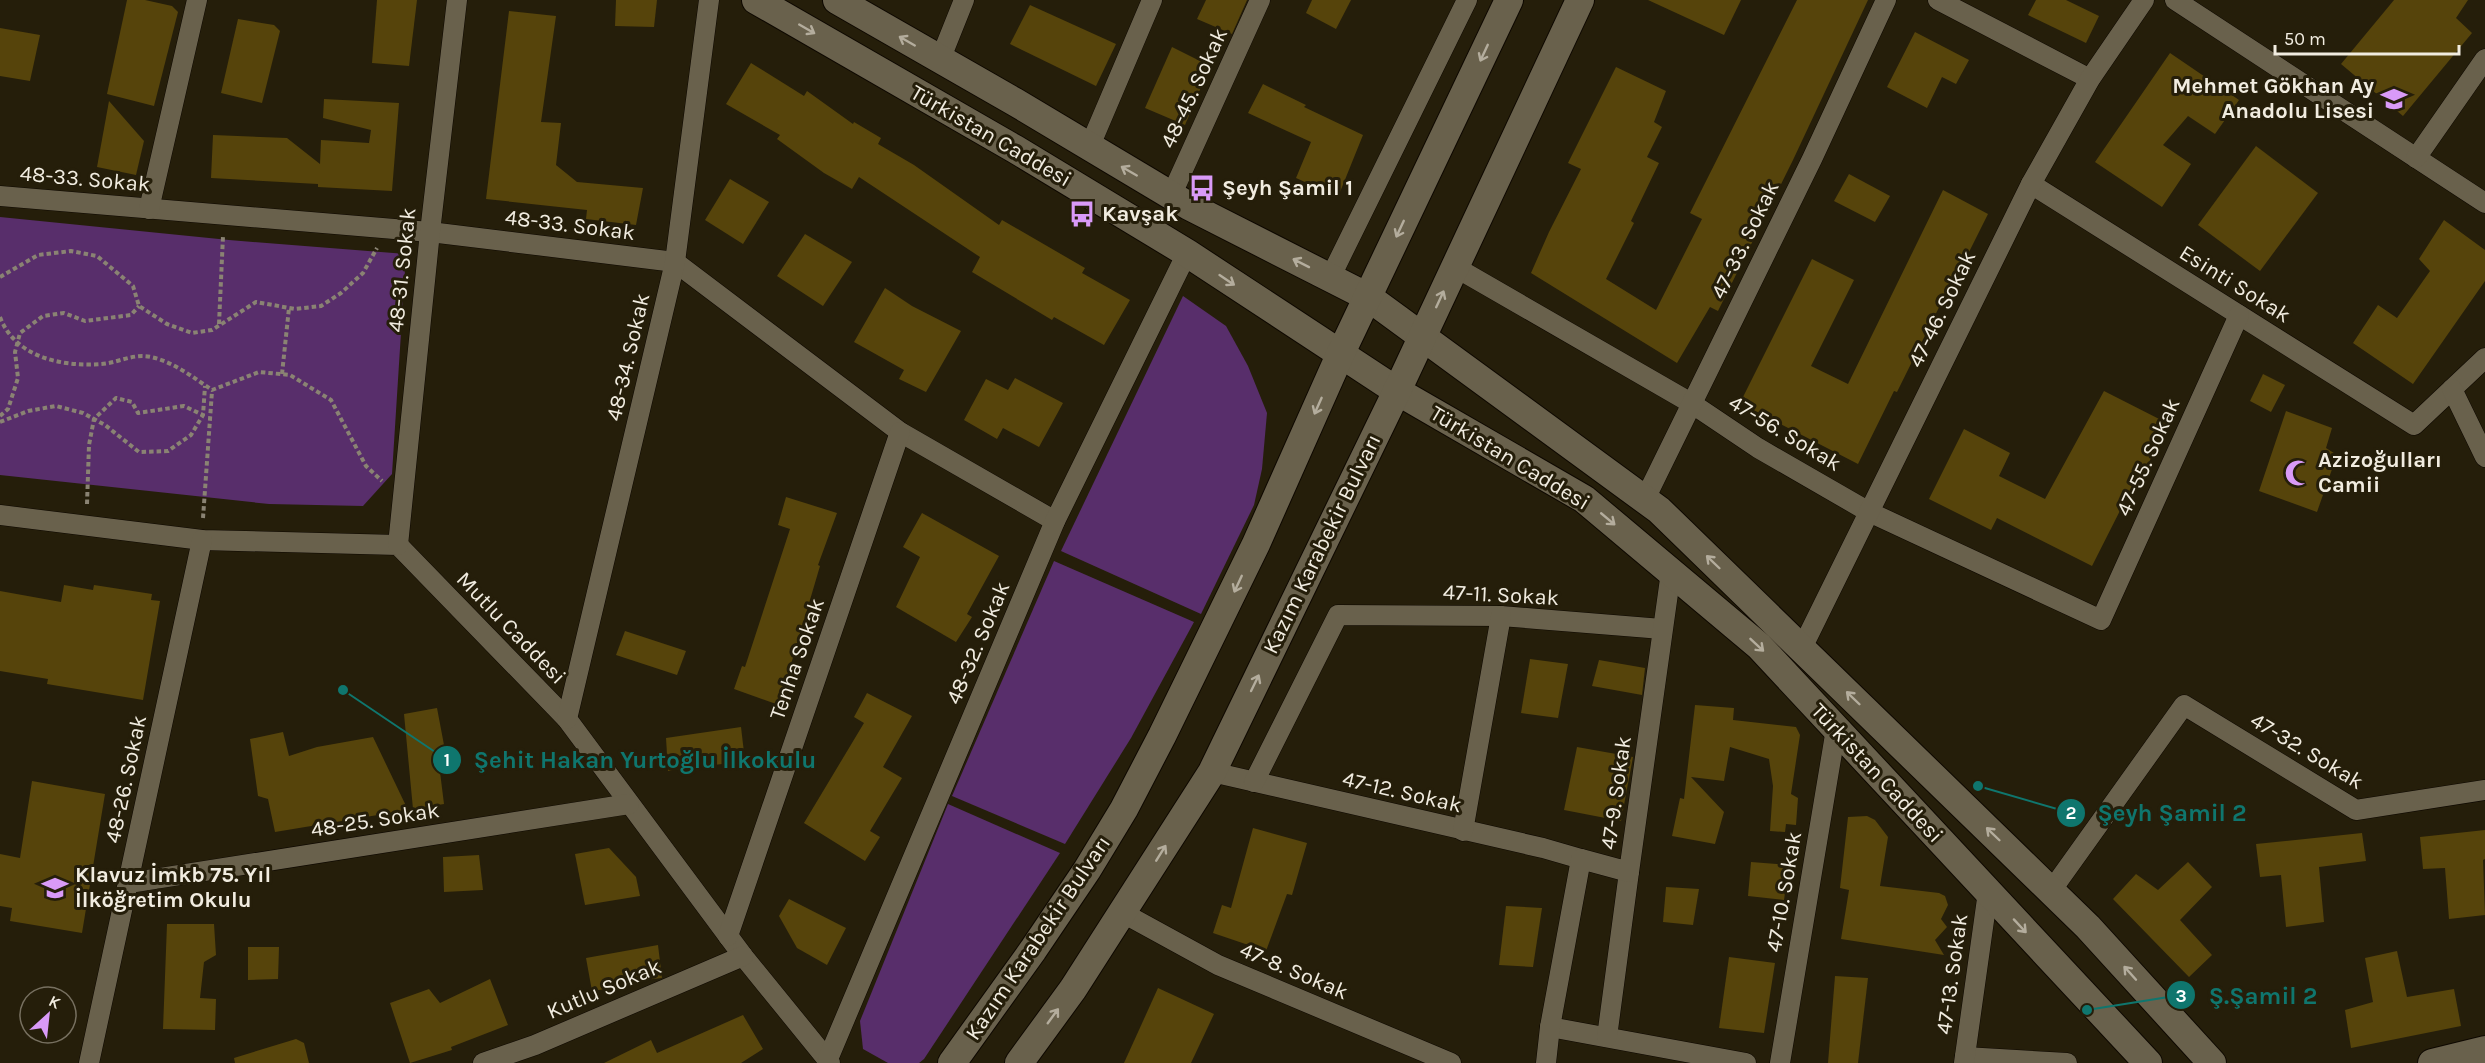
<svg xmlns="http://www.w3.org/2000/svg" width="2485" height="1063" viewBox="0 0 2485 1063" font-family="Karla,sans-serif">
<rect width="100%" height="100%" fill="#251e0a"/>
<g fill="#582e6b">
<polygon points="0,217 229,240 406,254 392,474 363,506 269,504 0,475"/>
<polygon points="1183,296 1226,326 1248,366 1267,413 1262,469 1254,505 1201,614 1061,551"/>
<polygon points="1054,561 1194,622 1131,738 1065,844 952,796"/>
<polygon points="948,804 1060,853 924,1059 919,1063 888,1063 863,1049 860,1021"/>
</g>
<g fill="#56440b">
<polygon points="127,0 145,0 172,6 178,12 154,106 107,94"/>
<polygon points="377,0 417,0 409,66 372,63"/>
<polygon points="616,0 657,0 654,27 615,26"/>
<polygon points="1206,0 1247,0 1232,34 1197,19"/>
<polygon points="1312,0 1351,0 1336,29 1306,13"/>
<polygon points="1648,0 1741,0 1724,35"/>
<polygon points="1797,0 1868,0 1793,160 1718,311 1710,307 1677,363 1531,273 1549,232 1581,169 1568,163 1616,67 1666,91 1654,122 1662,127 1647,157 1659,163 1631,221 1634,223 1606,279 1656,310 1702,219 1690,213"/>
<polygon points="2036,0 2066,0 2099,16 2086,43 2028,15"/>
<polygon points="2394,0 2468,0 2456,18 2472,33 2403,116 2341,64"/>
<polygon points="1030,5 1116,44 1096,86 1010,44"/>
<polygon points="509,11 556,16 541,122 561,123 556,165 577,182 643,188 636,225 586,219 587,210 486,199"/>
<polygon points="238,19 274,25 280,31 262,103 221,93"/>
<polygon points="0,28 40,35 30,81 0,76"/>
<polygon points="1915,32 1969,60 1956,84 1942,77 1927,108 1887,87"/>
<polygon points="1172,47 1210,66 1185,125 1145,108"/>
<polygon points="2170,53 2239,100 2215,134 2188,116 2163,145 2191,164 2162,207 2095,162"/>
<polygon points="751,63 804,96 807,91 853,124 854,122 881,138 878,144 914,165 999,225 1002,220 1085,268 1082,273 1130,300 1104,345 1054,317 1052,320 972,272 980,257 859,177 852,189 824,173 777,139 780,135 726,104"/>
<polygon points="1263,84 1306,105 1304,107 1363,135 1338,197 1296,178 1311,142 1248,113"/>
<polygon points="324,99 399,103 392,191 318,187 318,184 211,178 213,135 287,138 320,164 321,140 369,143 371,130 323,118"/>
<polygon points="109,101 144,141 136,175 97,167"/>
<polygon points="2256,146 2318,193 2260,271 2198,225"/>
<polygon points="1849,174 1890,196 1875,222 1834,201"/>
<polygon points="730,179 769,202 743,244 705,220"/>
<polygon points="1943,190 1988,214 1962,266 1960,265 1897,392 1894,391 1858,464 1740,403 1812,259 1854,280 1811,366 1848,384"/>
<polygon points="2444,220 2485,250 2485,281 2413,384 2353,343 2378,305 2397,318 2430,271 2419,259"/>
<polygon points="805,234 852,262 823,306 777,276"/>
<polygon points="885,288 912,306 961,331 926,392 899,379 904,370 854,342"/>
<polygon points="2263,374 2285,385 2271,412 2250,401"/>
<polygon points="1015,378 1063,403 1039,447 1003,428 997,439 964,420 986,379 1008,390"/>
<polygon points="2104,391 2169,424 2138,483 2135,481 2092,566 1997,518 1991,530 1929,499 1964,429 2010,453 1999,476 2045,499"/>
<polygon points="2286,411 2332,428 2326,448 2337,455 2317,512 2259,491"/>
<polygon points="786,497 837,513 818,565 820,566 779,705 734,689 742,666 745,667 790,529 778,525"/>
<polygon points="922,513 999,556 967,614 972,617 956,642 896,607 920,557 903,547"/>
<polygon points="64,585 93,590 94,585 152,594 151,600 160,601 143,700 47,684 48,679 0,671 0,591 61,602"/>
<polygon points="625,631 686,651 677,675 616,655"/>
<polygon points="1530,659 1568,664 1558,718 1521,713"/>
<polygon points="1599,660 1645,668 1642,695 1592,686"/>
<polygon points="867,693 912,716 883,767 902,778 870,831 880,837 865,861 804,823 864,723 854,717"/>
<polygon points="1695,705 1734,708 1733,720 1796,727 1800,735 1791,794 1798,798 1796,825 1786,824 1785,832 1770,831 1773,786 1769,759 1730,747 1724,781 1691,777 1724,812 1715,844 1672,836 1680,798 1684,799"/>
<polygon points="437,708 448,766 440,772 444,804 413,809 404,714"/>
<polygon points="741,727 745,761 668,771 666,738"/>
<polygon points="283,732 289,756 317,747 373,737 408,810 275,832 268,799 258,796 250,739"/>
<polygon points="1577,747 1633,757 1621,821 1564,810"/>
<polygon points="32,781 105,794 82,933 10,921 12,908 0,906 0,854 20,858"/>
<polygon points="1867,816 1875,820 1888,837 1880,886 1939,893 1945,896 1948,905 1941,919 1947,927 1935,940 1944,955 1841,939 1849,890 1840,888 1848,817"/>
<polygon points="1253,828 1307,843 1292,895 1287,894 1266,951 1213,933 1222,905 1231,908"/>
<polygon points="2485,830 2485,859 2483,860 2485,915 2449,919 2445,868 2423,869 2420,837"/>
<polygon points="2362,833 2366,861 2319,867 2324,922 2286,927 2281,875 2260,877 2256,844"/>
<polygon points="609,848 636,877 640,896 585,905 575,854"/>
<polygon points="479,855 483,890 444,892 443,857"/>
<polygon points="1751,862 1789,865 1784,900 1748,896"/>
<polygon points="2188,862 2212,887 2180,920 2212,955 2189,977 2113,899 2136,874 2158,890"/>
<polygon points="1666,887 1699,889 1693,925 1663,922"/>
<polygon points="789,899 846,928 827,965 797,948 779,916"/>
<polygon points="1506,906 1542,908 1533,967 1499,965"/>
<polygon points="167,924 214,924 216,955 204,962 200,998 216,999 215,1030 163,1029"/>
<polygon points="658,945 662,978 619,983 619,987 592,991 586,958"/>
<polygon points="248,947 279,947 278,979 248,980"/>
<polygon points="2397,951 2407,997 2454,989 2461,1026 2351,1048 2345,1010 2373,1002 2365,958"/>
<polygon points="1729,957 1775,963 1764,1033 1719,1028"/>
<polygon points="1835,976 1868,978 1858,1063 1828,1063"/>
<polygon points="490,979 508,1025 451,1047 452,1050 410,1063 390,1003 429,989 440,1003"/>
<polygon points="1158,988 1214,1014 1191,1063 1124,1063"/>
<polygon points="743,1015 763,1049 741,1063 604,1063 651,1040 657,1053"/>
<polygon points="296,1039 304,1043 309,1063 235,1063 234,1058"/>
</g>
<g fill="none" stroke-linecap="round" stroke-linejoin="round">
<g stroke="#0e0800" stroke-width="21">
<g id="street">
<polyline points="1938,0 2090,79"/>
<polyline points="2175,0 2485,203"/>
<polyline points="940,60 964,0"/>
<polyline points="1089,148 1152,0"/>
<polyline points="2416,158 2485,59"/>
<polyline points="2031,184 2414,425 2485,358"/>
<polyline points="0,196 430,232 675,262 900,432 1055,521"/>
<polyline points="1171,196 1260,0"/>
<polyline points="149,209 197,0"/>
<polyline points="1455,267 1691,403 1758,448 1869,512 2101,620 2239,315"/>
<polyline points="1330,278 1467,0"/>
<polyline points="2452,389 2485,457"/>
<polyline points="1645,499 1812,159 1886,0"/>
<polyline points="0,515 202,540 398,545 567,719 743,956 830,1063"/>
<polyline points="398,545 430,232 457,0"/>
<polyline points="1802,648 2031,184 2090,79 2144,0"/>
<polyline points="567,719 675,262 709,0"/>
<polyline points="1212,772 1543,848 1581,859"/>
<polyline points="1254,782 1338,615 1501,616 1662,629"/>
<polyline points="1463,831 1501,616"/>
<polyline points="129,883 629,804"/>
<polyline points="2051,891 2184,705 2356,810 2485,790"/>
<polyline points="1123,913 1218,965 1451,1063"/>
<polyline points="728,936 900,432"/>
<polyline points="1550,1027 1746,1063"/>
<polyline points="1607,1037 1629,872"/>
<polyline points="1965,1057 2067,1063"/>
<polyline points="828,1059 1055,521 1187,253"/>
<polyline points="89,1063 202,540"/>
<polyline points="483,1063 535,1045 743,956"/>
<polyline points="1546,1063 1550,1027 1581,859 1629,872 1671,572"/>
<polyline points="1780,1063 1836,729"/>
<polyline points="1964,1063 1988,892"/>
</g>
</g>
<g stroke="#0e0800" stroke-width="30">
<g id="secondary">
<polyline points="756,0 1015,149 1187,253 1397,391 1584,499 1759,646 2148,1063"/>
<polyline points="837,0 1015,102 1189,206 1368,297 1659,510 2088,927 2212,1063"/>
<polyline points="952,1063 1033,950 1087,870 1124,809 1162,736 1256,544 1340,355 1509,0"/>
<polyline points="1019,1063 1073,989 1212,772 1397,391 1580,0"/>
<polyline points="2432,1063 2485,1050"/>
</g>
</g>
<g stroke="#8a8373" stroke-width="4" stroke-dasharray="4.5 3" stroke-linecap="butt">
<polyline points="0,277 38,255 71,251 97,256 133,286 139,306 167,324 192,333 212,330 256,302 295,309 321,306 341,293 363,273 377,248"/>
<path d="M0 317C15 357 61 367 101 364 118 363 133 353 151 357 174 362 194 378 212 390L259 372 290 375 331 400 366 466 382 481"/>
<polyline points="219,324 223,236"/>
<polyline points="282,374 289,308"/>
<polyline points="0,416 8,409 18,378 15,352 20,333 43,316 64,313 85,321 131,315 139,306"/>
<polyline points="0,422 28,411 56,406 83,413 105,425 139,452 168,451 191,435 203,415 205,386"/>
<polyline points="87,504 89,445 94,419 116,398 132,402 138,413 184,406 203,415"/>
<polyline points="203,518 212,391"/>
</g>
<use href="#street" stroke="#69614c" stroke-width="20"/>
<use href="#secondary" stroke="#69614c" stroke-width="28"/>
</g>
<defs><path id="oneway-shaft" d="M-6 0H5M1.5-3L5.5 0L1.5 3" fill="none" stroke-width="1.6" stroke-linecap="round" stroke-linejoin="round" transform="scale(1.5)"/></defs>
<g stroke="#b4ad9d">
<use href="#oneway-shaft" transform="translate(807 29) rotate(30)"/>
<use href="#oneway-shaft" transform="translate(907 41) rotate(-150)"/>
<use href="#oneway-shaft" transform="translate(1484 53) rotate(115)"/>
<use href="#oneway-shaft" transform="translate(1129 171) rotate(-150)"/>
<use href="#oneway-shaft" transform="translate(1400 229) rotate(115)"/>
<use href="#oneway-shaft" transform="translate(1301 263) rotate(-153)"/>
<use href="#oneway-shaft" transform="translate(1227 280) rotate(34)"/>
<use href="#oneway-shaft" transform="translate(1440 299) rotate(-65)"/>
<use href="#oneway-shaft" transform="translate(1318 406) rotate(114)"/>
<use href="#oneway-shaft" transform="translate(1608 519) rotate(40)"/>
<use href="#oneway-shaft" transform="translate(1713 562) rotate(-136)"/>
<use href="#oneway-shaft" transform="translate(1238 584) rotate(115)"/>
<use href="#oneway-shaft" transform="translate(1757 645) rotate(43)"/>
<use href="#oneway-shaft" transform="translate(1255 683) rotate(-64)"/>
<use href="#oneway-shaft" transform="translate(1853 698) rotate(-136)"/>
<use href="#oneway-shaft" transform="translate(1993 834) rotate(-136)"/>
<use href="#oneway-shaft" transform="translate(1161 853) rotate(-58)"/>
<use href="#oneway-shaft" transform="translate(2020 926) rotate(47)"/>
<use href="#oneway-shaft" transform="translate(2130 973) rotate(-132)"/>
<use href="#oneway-shaft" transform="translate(1053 1016) rotate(-54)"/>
</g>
<defs>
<g id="school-bare" transform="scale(2.07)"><path d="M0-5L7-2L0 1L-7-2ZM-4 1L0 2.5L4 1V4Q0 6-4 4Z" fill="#d99af8" stroke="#251e0a" stroke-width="2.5" paint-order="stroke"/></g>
<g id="bus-bare" transform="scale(2.07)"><path d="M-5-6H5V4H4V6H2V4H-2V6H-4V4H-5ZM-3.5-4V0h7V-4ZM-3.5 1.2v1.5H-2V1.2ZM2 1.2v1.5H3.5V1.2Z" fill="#d99af8" stroke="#251e0a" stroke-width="2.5" paint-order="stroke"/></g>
<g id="mosque-bare" transform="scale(2.07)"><path d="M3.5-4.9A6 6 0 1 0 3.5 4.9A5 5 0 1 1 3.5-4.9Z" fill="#d99af8" stroke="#251e0a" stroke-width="2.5" paint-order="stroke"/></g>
</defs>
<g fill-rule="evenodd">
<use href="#school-bare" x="2394" y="99"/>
<use href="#bus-bare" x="1202" y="188"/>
<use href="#bus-bare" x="1082" y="214"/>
<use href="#mosque-bare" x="2298" y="473"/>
<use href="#school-bare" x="55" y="888"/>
</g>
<g text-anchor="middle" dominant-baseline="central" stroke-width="6" stroke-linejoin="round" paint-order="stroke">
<g font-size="22" font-weight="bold" fill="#f1ece0" stroke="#251e0a" text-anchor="start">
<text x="2374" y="86" text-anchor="end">Mehmet Gökhan Ay<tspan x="2374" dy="25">Anadolu Lisesi</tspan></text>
<text x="1222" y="188">Şeyh Şamil 1</text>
<text x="1102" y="214">Kavşak</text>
<text x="2318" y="460">Azizoğulları<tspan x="2318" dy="25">Camii</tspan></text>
<text x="75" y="875">Klavuz İmkb 75. Yıl<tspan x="75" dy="25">İlköğretim Okulu</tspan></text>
</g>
<g font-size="22" fill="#f1ece0" stroke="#251e0a">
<text transform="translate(1194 88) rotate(-65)">48-45. Sokak</text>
<text transform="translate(991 136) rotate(30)">Türkistan Caddesi</text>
<text transform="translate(85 179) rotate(5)">48-33. Sokak</text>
<text transform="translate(570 225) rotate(7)">48-33. Sokak</text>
<text transform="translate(1745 240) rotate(-64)">47-33. Sokak</text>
<text transform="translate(402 270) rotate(-84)">48-31. Sokak</text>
<text transform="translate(2235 284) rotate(32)">Esinti Sokak</text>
<text transform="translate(1942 309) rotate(-64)">47-46. Sokak</text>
<text transform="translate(628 357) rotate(-77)">48-34. Sokak</text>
<text transform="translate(1785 433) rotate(31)">47-56. Sokak</text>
<text transform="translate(2148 457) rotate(-66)">47-55. Sokak</text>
<text transform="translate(1510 458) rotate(31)">Türkistan Caddesi</text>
<text transform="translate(1322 544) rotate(-64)">Kazım Karabekir Bulvarı</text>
<text transform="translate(1501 595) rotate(3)">47-11. Sokak</text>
<text transform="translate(511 628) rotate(46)">Mutlu Caddesi</text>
<text transform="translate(978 643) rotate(-67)">48-32. Sokak</text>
<text transform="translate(797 659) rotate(-71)">Tenha Sokak</text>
<text transform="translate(2307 751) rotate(31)">47-32. Sokak</text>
<text transform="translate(1877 773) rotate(47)">Türkistan Caddesi</text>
<text transform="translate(126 779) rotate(-78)">48-26. Sokak</text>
<text transform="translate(1402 792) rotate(13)">47-12. Sokak</text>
<text transform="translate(1616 793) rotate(-82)">47-9. Sokak</text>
<text transform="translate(375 820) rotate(-9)">48-25. Sokak</text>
<text transform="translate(1784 892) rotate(-80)">47-10. Sokak</text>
<text transform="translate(1038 938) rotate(-56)">Kazım Karabekir Bulvarı</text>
<text transform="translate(1294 971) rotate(23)">47-8. Sokak</text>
<text transform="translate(1952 974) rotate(-82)">47-13. Sokak</text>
<text transform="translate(604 989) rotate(-23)">Kutlu Sokak</text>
</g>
</g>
<path fill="none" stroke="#0f766e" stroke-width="2" d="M343 690L447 760M1978 786L2071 813M2087 1010L2181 995"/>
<g fill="#0f766e" stroke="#251e0a" stroke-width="2">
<circle cx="343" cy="690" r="6"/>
<circle cx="1978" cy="786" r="6"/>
<circle cx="2087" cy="1010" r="6"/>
<circle cx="447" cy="760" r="15"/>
<circle cx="2071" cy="813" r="15"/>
<circle cx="2181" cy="995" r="15"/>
</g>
<g font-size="18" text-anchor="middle" font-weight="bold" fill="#fff">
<text x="447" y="766">1</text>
<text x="2071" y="819">2</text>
<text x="2181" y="1002">3</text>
</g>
<g font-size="24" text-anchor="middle" font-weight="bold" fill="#0f766e" stroke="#251e0a" stroke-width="6" stroke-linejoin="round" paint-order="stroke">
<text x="645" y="768">Şehit Hakan Yurtoğlu İlkokulu</text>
<text x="2172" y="821">Şeyh Şamil 2</text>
<text x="2263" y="1004">Ş.Şamil 2</text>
</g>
<g transform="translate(48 1015) rotate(27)"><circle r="28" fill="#251e0a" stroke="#777060" stroke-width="1.5"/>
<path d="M0-4.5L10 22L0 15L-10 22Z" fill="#d99af8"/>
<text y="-9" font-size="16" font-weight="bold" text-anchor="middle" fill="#f1ece0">K</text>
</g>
<path d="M2275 45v9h184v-9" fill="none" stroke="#f1ece0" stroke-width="3"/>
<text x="2284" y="45" font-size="18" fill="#f1ece0" stroke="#251e0a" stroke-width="4.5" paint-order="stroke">50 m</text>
</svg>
